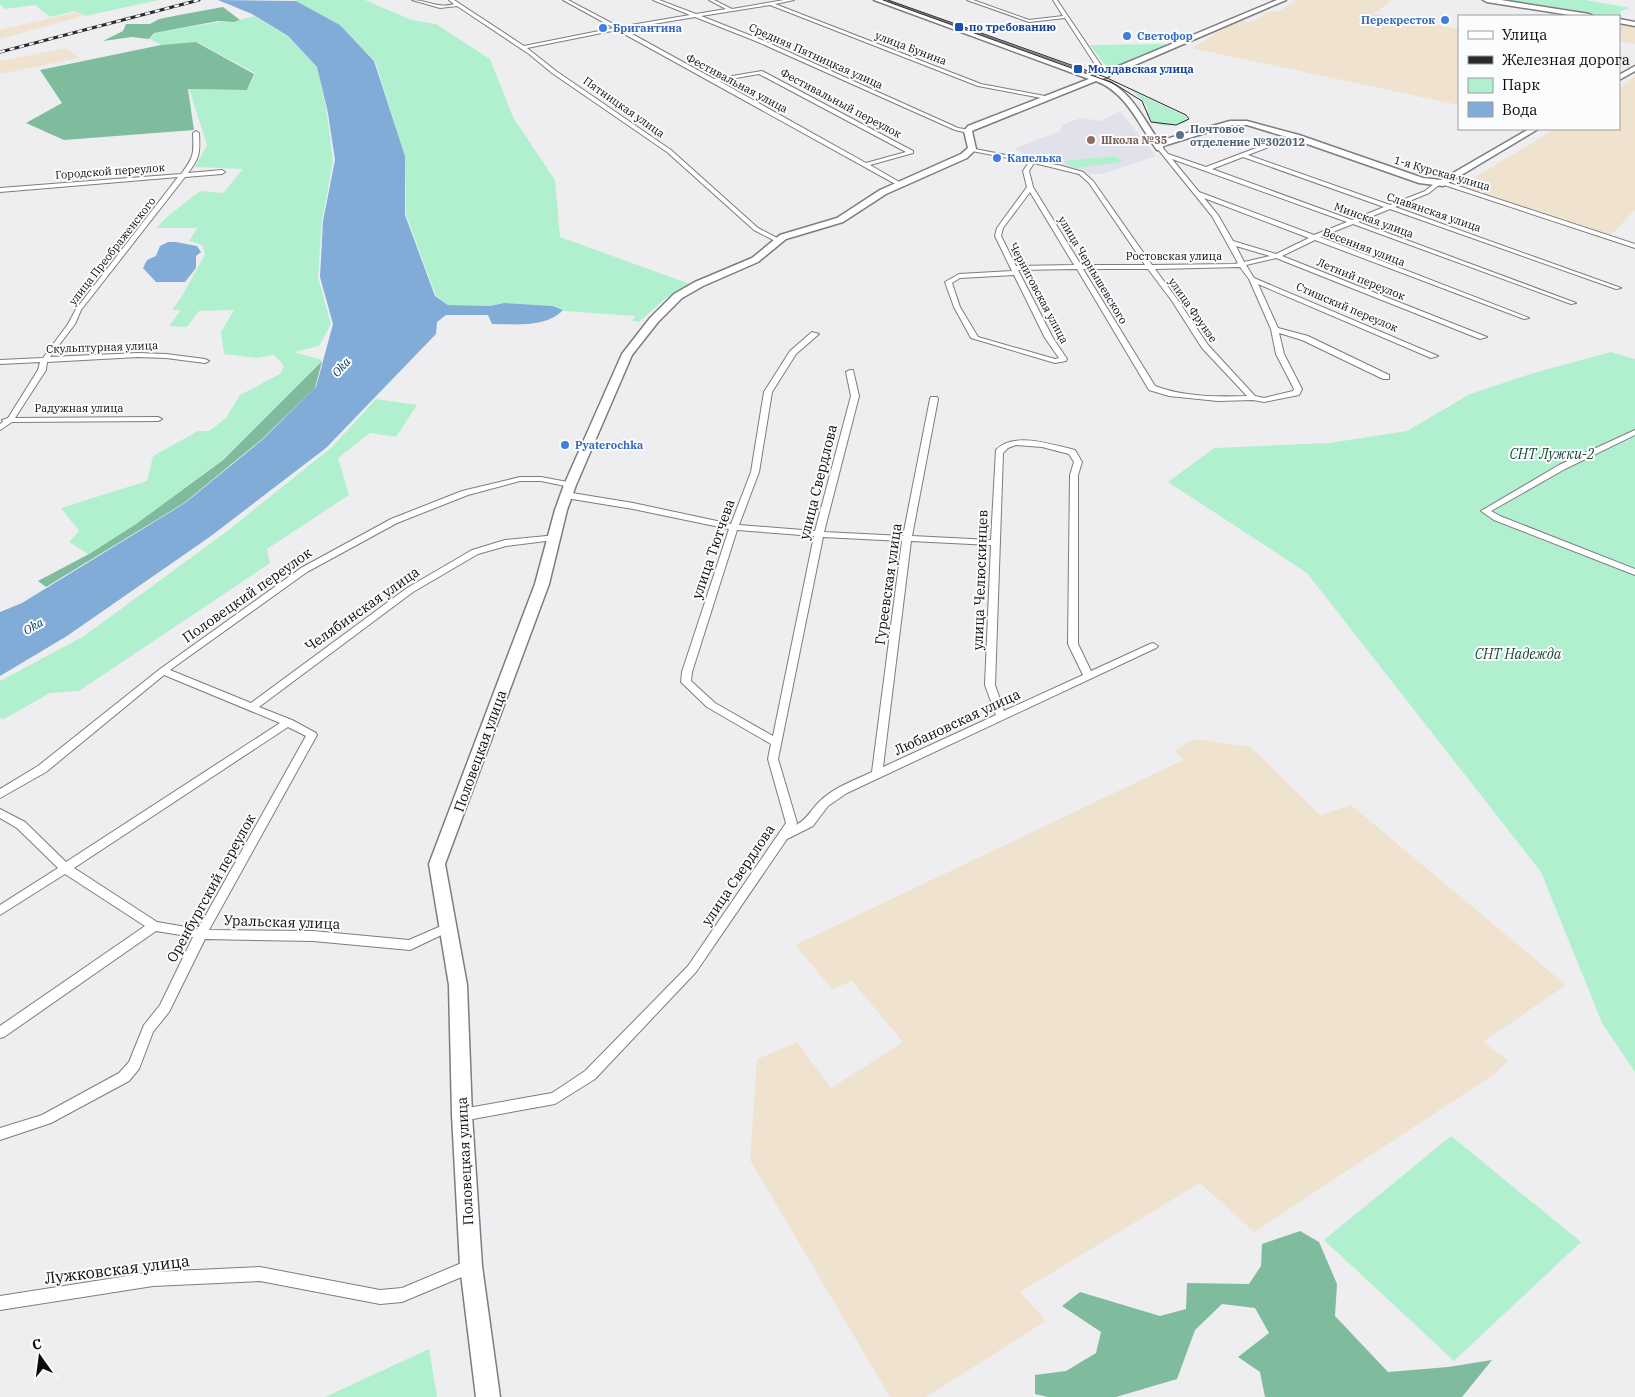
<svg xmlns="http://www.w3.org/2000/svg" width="1635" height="1397" viewBox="0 0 1635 1397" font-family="'IBM Plex Serif',serif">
<rect width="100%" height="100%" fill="#eeeef1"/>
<polygon fill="#e0e1eb" points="1120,111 1156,156 1102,174 1090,174 1038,160 1014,149 1060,131 1062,125 1081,118 1101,121"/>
<g fill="#efe3cf">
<polygon points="1296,0 1392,0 1374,14 1459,29 1459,105 1191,48 1214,35 1212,34 1242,20 1249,22 1265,15 1262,13 1279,11"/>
<polygon points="76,12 83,16 0,39 0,30"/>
<polygon points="1619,24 1635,27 1635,44 1619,41"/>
<polygon points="66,48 79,58 0,74 0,61"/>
<polygon points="1635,76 1635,210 1611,235 1460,186 1555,129 1619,129 1619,89"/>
<polygon points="1194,739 1251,747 1320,815 1351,805 1566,985 1483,1042 1509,1061 1493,1075 1254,1232 1200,1183 1020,1292 1046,1321 926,1397 890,1397 750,1160 757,1059 797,1042 831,1088 903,1042 852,981 832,989 795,945 1183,760 1175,750"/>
</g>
<g fill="#b1f0cf">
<polygon points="0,0 159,0 85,16 75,11 50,17 35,5 5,9 0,4"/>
<polygon points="294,0 365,0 412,20 436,24 490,59 513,117 555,180 560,237 690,284 666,298 639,322 632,321 635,316 564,311 564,310 554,306 504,303 489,306 449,305 436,296 406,215 405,156 375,61 340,25"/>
<polygon points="1499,0 1586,0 1630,8 1620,11 1622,19 1619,19 1619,16 1599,16"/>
<polygon points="254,16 287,36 317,67 327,113 333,161 322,221 318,277 331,324 319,346 294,352 322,360 222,460 136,524 88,554 69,542 79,531 61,508 147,481 153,456 198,431 209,431 226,418 240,395 280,374 284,366 274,355 258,358 224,354 221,332 234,310 199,311 187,327 169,326 181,310 172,310 182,296 205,254 202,245 189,241 197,228 156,228 168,216 200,191 223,193 243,169 195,167 207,145 189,89 248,90 255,73 197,42 161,45 150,39 155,33 219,22 234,22"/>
<polygon points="1168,44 1108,69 1090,45"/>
<path d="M1130 90 1185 116 1188 121C1180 126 1156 129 1150 119 1148 116 1148 111 1147 107 1144 100 1136 95 1130 90Z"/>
<polygon points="1115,156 1123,162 1072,168 1064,161"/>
<polygon points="1611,352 1635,359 1635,1072 1602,1023 1541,872 1307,573 1168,482 1214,448 1329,443 1407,431 1470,394 1537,372"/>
<polygon points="376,399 417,405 396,437 370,433 338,458 349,495 267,549 270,563 79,691 50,693 4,719 0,718 0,681 84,636 226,532 332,447"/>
<polygon points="1451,1136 1581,1242 1454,1361 1324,1240"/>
<polygon points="429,1349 437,1397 325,1397"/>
</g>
<g fill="#7fbc9d">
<polygon points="223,7 240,20 234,22 218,21 154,33 149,39 132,37 103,41 123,31 126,24 150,24 159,19 179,15"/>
<polygon points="196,42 254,74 247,90 188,89 194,130 64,140 26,123 62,103 40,70 161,45"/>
<polygon points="322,361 315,388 261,440 184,503 46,587 38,581 89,554 136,524 223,460"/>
<polygon points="1300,1231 1319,1242 1337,1284 1335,1316 1388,1372 1448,1367 1492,1360 1462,1397 1265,1397 1260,1372 1238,1357 1269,1333 1255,1308 1222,1304 1195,1330 1177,1379 1116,1397 1048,1397 1035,1394 1035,1375 1066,1371 1096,1353 1101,1332 1062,1306 1080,1292 1160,1316 1186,1309 1187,1283 1249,1284 1261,1266 1262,1244"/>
</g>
<g fill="#82acd8">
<path d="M218 0 296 1 340 25 374 61 405 156V215L435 296 448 305 490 306 504 303 553 306 563 310C546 328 516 324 492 324L488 315H446L437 322 436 334 326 448 211 536 67 636 0 676V612L22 603 185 503 262 440 316 387 333 324 320 277 323 221 335 160 328 113 317 67 288 36 252 14Z"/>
<polygon points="168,242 176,242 197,246 201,252 196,256 196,268 185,282 156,282 143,268 147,260 156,256 160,246"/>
</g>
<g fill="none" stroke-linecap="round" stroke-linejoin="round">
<g stroke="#7d7d80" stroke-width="2">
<g id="street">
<path d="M412 0C426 0 439 9 454 4L449 0H454L524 46 614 28 563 0H568L619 27 690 15 653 0H659L696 14 726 9 709 0H714L732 9 784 0H794L775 4 981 84 1050 97 1047 99 978 86 770 5 701 16 762 40 958 128 970 130 971 131 968 133 955 130 758 42 695 17 623 29 714 79 762 71 913 151V153L870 165 901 183 902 184 899 186 617 30 527 48 556 71 671 150 758 228 781 240V242L779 243 754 230 667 152 552 73 529 54 457 6 440 8ZM759 74 906 152 866 163 719 81Z"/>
<polygon points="967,0 973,0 1029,20 1063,16 1053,0 1057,0 1107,74 1102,75 1065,18 1029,22"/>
<path d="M196 131 199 133C200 152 200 158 188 173L222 170 225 172 222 174 185 177 81 310 75 324 50 357 138 353 166 354 205 359 209 361 205 363 166 358 138 357 47 362 46 370 15 418 158 417 162 419 158 421 12 422 0 430V424L3 422 2 420 8 418 38 370 40 362 0 364V360L43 358 68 324 76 309 178 177 0 192V188L181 174C194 157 194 154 193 133Z"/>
<path d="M1277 140 1280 142 1279 143 1248 155 1390 205 1425 191 1435 183H1439V185L1429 193 1395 207 1621 288 1616 289 1390 209 1358 222 1576 303 1571 304 1353 224 1320 237 1529 318 1524 319 1315 240 1282 256 1487 337 1480 339 1276 258 1246 265 1254 278 1438 356 1431 358 1258 284 1278 328 1308 336 1389 375V379H1383L1302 340 1279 333 1284 354 1302 389 1299 395 1264 402 1253 400 1218 401 1169 396 1149 390 1077 269 1018 270 1053 338 1067 359 1066 361 1055 363 971 338 954 307 945 282 959 274 1012 271 995 236 997 228 1027 187 1023 171 1029 162 972 151 969 149 970 148 1062 166 1083 172 1093 181 1152 265 1235 264 1238 263 1212 216 1157 148 1162 147 1168 154 1206 167ZM1243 157 1384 207 1352 220 1212 169ZM1172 159 1347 222 1314 235 1199 192ZM1034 163 1079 174 1089 183 1145 265H1081L1033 187 1029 171ZM1030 192 1074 265 1016 266 1001 236 1003 228ZM1204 198 1309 238 1276 254 1233 241 1218 215ZM1236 246 1270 256 1244 262ZM1240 267 1249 279 1271 329 1276 354 1294 389 1293 391 1264 398 1255 396 1208 345 1177 299 1155 269ZM1083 269H1148L1172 301 1202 348 1247 396C1216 397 1184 397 1155 386ZM1014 275 1045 338 1059 358 1055 359 978 337 960 307 952 283 960 278Z"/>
<polygon points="1443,181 1635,244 1635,248 1441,184 1441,182"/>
<path d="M812 332 819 334 796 354 772 392 759 472 739 525 815 531 851 396 846 372 850 370H853L859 396 824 532 903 536 930 399 931 397H937L938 399 912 536 991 540 996 450C1015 431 1052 445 1075 450L1082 462 1078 475V644L1091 671 1150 644 1153 643 1158 646 1156 648 847 793 828 806 813 826 787 839 696 972 595 1079 555 1104 462 1121 457 1119 455 1115 457 1111 462 1109 552 1093 585 1071 688 966 786 823 768 759 771 744 707 707 681 682 682 672 729 529 633 509 566 498 562 495 566 492 633 503 731 524 751 472 764 392 790 351ZM1016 445 1042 447 1069 454 1074 462 1070 475 1068 644 1083 675 1004 711 995 685 1003 453 1008 448ZM737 530 814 536 773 736 715 703 691 681 692 672ZM823 537 902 541 872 772C855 780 835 787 821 800 811 809 808 819 796 825L797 823 778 759ZM911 541 991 545 985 685 996 715 883 767Z"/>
<polygon points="1635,430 1635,435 1565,469 1491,511 1500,516 1635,569 1635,575 1494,520 1481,511 1559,465"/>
<path d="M520 477H541L573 483 574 485 570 487 541 481H520L468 495 397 523 307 572 170 670 251 703 407 588 472 550 505 540 557 535 558 537 557 539 554 540 506 546 478 554 413 592 259 707 292 720 316 733 317 735 209 930 313 931 409 940 448 923 452 924 454 927 452 930 410 950 313 941 205 939 169 1012 153 1032 139 1069 129 1081 51 1123 0 1140V1128L42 1115 119 1073 129 1062 144 1025 160 1005 193 937 156 931 4 1037 0 1038V1026L145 926 65 874 0 915V905L58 868 17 828 0 818V809L25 822 66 862 280 723 164 675 46 772 0 798V789L38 766 160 669 301 568 391 519 462 491ZM288 727 306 736 198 929 157 922 74 868Z"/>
<polygon points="471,1259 476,1261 478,1266 476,1271 402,1302 380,1304 260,1281 153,1286 0,1310 0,1296 153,1272 260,1267 380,1290 402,1288"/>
</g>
</g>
<g stroke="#7d7d80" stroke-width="3">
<g id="secondary">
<path d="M874 0H883L1095 76 1277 0H1286L1102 79C1131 89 1143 119 1159 141L1230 121H1247L1299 135 1423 178 1441 180 1529 129H1538L1443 186 1419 183 1293 139 1247 125H1231L1163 146V150H1157C1139 125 1126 92 1096 81L974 130 972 131 976 149 967 158 886 194 843 222 786 239 758 262 703 286 682 298 658 322 632 355 576 485 567 510 549 584 445 864 467 985 472 1115 482 1266 500 1397H476L460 1266 452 1115 449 985 429 864 535 584 555 510 564 485 622 354 650 318 674 294 695 282 752 258 780 235 837 218 880 190 961 154 968 148 964 131 968 126 1089 79Z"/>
<polygon points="1635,66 1635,71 1619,80 1619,75"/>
</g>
</g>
<g stroke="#7d7d80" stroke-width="3">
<g id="primary">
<polygon points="1483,0 1501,0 1589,14 1593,16 1576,16 1487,2"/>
<polygon points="1619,19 1635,22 1635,26 1619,23"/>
</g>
</g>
<use href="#street" fill="#fff" fill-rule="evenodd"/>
<use href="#secondary" fill="#fff" fill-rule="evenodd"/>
<use href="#primary" fill="#fff" fill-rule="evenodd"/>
<polyline stroke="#2a2a2c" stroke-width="1" points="883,0 1113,83 1142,101 1151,122 1176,125 1189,119 1186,115 1105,77 888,0"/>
<g stroke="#2a2a2c" stroke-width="3">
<polyline id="rail" points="0,52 199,0"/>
</g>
<use href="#rail" stroke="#fbfcfe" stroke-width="2" stroke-dasharray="5" stroke-linecap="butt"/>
</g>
<g fill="#3f7fe0" stroke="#fbfcfe" stroke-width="2">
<circle cx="1445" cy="20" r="5"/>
<circle cx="603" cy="28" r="5"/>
<circle cx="1127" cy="36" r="5"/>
<circle cx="997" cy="158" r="5"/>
<circle cx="565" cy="445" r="5"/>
</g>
<g fill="#1a4fb4" stroke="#fbfcfe" stroke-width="2">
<rect x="954" y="22" width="10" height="10" rx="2.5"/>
<rect x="1073" y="64" width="10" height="10" rx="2.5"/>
</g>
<circle fill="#5c6f8a" stroke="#fbfcfe" stroke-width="2" cx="1180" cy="135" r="5"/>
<circle fill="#8d6e63" stroke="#fbfcfe" stroke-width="2" cx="1091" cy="140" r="5"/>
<g text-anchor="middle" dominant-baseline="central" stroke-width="4" stroke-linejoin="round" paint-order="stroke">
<g font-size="11" font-weight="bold" fill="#366cbe" stroke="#fbfcfe" text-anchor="start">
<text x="1435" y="20" text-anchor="end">Перекресток</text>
<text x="613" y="28">Бригантина</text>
<text x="1137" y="36">Светофор</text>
<text x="1007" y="158">Капелька</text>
<text x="575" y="445">Pyaterochka</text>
</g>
<g font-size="11" font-weight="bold" fill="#164399" stroke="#fbfcfe" text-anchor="start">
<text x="969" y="27">по требованию</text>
<text x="1088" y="69">Молдавская улица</text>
</g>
<g font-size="11" fill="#0c0c0d" stroke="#fbfcfe">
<text transform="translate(911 48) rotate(21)">улица Бунина</text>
<text transform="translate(816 56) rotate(24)">Средняя Пятницкая улица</text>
<text transform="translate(737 83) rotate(28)">Фестивальная улица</text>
<text transform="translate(841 103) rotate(28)">Фестивальный переулок</text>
<text transform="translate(624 107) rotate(35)">Пятницкая улица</text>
<text transform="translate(110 171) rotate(-4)">Городской переулок</text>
<text transform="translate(1442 173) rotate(16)">1-я Курская улица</text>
<text transform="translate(1434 212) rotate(19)">Славянская улица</text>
<text transform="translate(1374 220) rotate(20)">Минская улица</text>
<text transform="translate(1364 247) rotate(21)">Весенняя улица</text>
<text transform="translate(112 251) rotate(-52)">улица Преображенского</text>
<text x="1174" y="256">Ростовская улица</text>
<text transform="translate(1093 270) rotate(59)">улица Чернышевского</text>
<text transform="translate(1361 279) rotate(22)">Летний переулок</text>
<text transform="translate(1039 293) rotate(62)">Черниговская улица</text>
<text transform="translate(1347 307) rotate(23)">Стишский переулок</text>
<text transform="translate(1193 310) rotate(55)">улица Фрунзе</text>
<text transform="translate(102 347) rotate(-2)">Скульптурная улица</text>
<text x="79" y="408">Радужная улица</text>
</g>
<g font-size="11" font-weight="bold" fill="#4e5e75" stroke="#fbfcfe" text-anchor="start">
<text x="1190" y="129">Почтовое<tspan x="1190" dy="13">отделение №302012</tspan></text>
</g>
<g font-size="11" font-weight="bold" fill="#785e54" stroke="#fbfcfe" text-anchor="start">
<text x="1101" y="140">Школа №35</text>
</g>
<g font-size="12" font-style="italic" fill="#063760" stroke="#fbfcfe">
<text transform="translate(341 367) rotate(-49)">Oka</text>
<text transform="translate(33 626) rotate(-30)">Oka</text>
</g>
<g font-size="14" font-style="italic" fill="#194a35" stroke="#fbfcfe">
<text x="1552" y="454">СНТ Лужки-2</text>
<text x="1518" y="654">СНТ Надежда</text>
</g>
<g font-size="14" fill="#0c0c0d" stroke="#fbfcfe">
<text transform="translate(818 482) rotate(-76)">улица Свердлова</text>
<text transform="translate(713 549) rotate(-71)">улица Тютчева</text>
<text transform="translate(980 580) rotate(-88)">улица Челюскинцев</text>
<text transform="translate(888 584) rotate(-82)">Гуреевская улица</text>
<text transform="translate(247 595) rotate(-35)">Половецкий переулок</text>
<text transform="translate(362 609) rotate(-35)">Челябинская улица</text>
<text transform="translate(957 722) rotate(-25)">Любановская улица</text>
<text transform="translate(480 751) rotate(-70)">Половецкая улица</text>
<text transform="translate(738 875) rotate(-56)">улица Свердлова</text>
<text transform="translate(211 888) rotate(-61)">Оренбургский переулок</text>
<text transform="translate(282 922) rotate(2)">Уральская улица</text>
<text transform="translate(465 1161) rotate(-93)">Половецкая улица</text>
</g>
<g font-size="16" fill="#0c0c0d" stroke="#fbfcfe">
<text transform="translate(117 1269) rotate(-7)">Лужковская улица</text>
</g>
</g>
<rect x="1458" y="15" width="162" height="115" fill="#fbfcfe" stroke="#9b9c9e"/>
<rect x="1468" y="31" width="25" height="8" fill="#ffffff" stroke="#9b9c9e"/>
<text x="1502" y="40" font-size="15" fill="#0c0c0d">Улица</text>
<rect x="1468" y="56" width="25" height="8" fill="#2a2a2c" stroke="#9b9c9e"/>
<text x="1502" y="65" font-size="15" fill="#0c0c0d">Железная дорога</text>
<rect x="1468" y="78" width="25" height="15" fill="#b1f0cf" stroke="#9b9c9e"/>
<text x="1502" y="90" font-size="15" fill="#0c0c0d">Парк</text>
<rect x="1468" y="102" width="25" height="15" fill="#82acd8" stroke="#9b9c9e"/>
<text x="1502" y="115" font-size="15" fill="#0c0c0d">Вода</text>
<g transform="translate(40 1357) rotate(346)" stroke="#fbfcfe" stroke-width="4" paint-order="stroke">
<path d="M0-4L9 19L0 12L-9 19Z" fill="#0c0c0d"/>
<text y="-8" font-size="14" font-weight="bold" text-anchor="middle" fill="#0c0c0d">С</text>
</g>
</svg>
